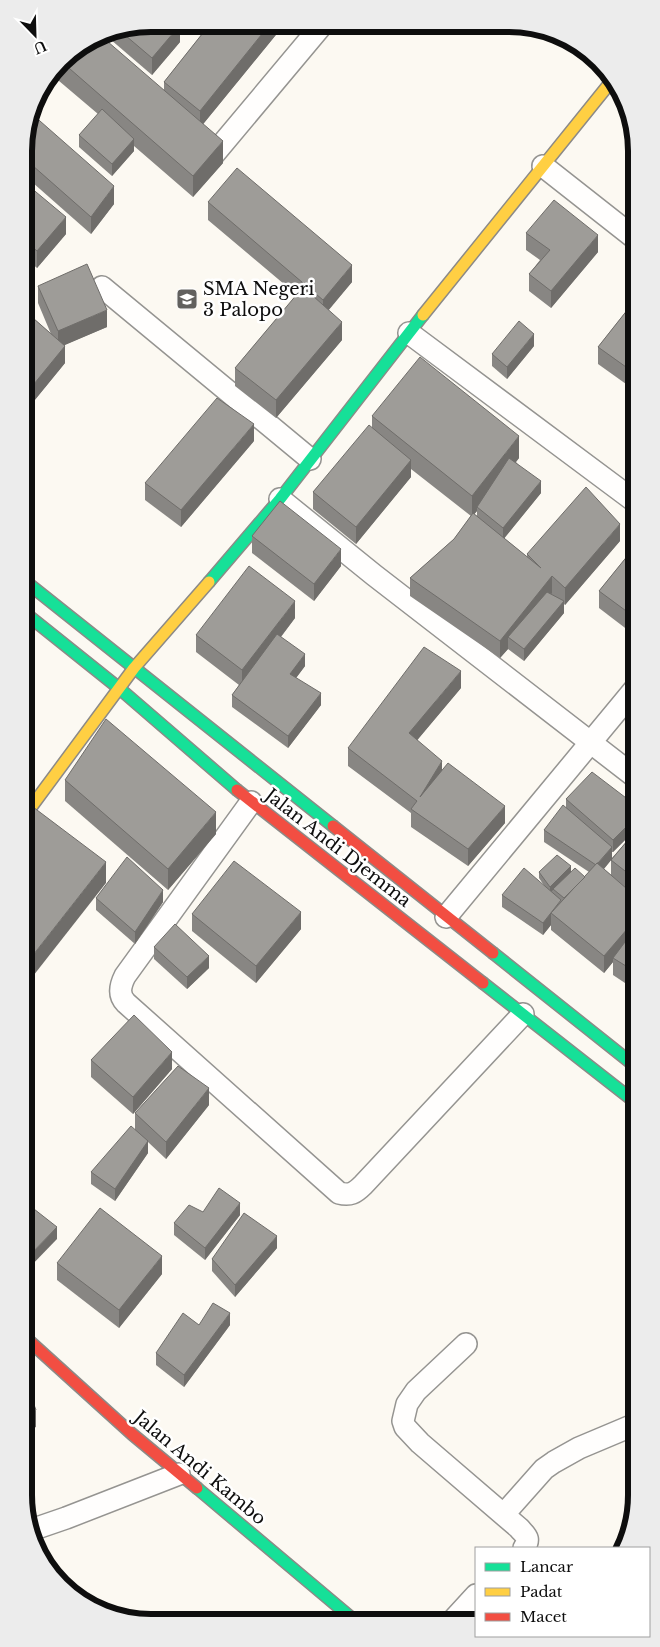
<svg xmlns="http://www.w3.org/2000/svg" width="660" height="1647" viewBox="0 0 660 1647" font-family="'Libre Baskerville',serif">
<rect width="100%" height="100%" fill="#fcf9f2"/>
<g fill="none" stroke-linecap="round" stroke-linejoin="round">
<g stroke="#959491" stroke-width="24">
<g id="street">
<polyline points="203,145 214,154 322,25"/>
<polyline points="543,166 632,236"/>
<polyline points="102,287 310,459"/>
<polyline points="409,333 633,500"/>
<polyline points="280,499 374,575 634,776"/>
<path d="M251 802 125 976C120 986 118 995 126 1003L339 1193C350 1196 355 1193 363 1185L523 1014"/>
<polyline points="446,917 634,690"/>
<path d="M466 1344 416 1391 407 1404 403 1421 405 1427 420 1443 519 1528C526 1536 531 1538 524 1548"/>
<polyline points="504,1514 544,1469 554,1462 579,1448 636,1424"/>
<polyline points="28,1529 34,1529 66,1518 179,1474"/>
<polyline points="454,1619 476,1595"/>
</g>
</g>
<g stroke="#8c8a87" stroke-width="14">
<g id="fast">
<polyline points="25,581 333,826"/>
<polyline points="209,582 280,499 423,315"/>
<polyline points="25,613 120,689 237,790"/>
<polyline points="493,953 635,1066"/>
<polyline points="483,983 635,1102"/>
<polyline points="197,1488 354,1620"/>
</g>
</g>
<g stroke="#8c8a87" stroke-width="14">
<g id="slow">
<polyline points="423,315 610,83"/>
<polyline points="26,814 134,668 209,582"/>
</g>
</g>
<g stroke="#8c8a87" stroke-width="14">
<g id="jam">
<polyline points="237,790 483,983"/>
<polyline points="333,826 493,953"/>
<polyline points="27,1339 132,1434 197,1488"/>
</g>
</g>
<use href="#street" stroke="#fffefd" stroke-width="21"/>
<use href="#fast" stroke="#16e098" stroke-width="11"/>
<use href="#slow" stroke="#ffcf43" stroke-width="11"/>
<use href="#jam" stroke="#f24e42" stroke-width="11"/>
</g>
<g fill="#888683" fill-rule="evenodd">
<polygon points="152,24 180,42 152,75 103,33"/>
<polygon points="210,24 284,25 203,124 223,163 193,197 134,146 134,151 112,176 79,147 79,135 98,114 52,75 67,56 164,90 164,82"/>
<polygon points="24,143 114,204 91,234 24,175"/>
<polygon points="24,182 66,234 37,268 24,257"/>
<polygon points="632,188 632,217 627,213 627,196"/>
<polygon points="208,202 352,282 328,310 342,340 276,418 235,386 235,368 297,295 208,220"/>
<polygon points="526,233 598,252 551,308 529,291 529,274 540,260 526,250"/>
<polygon points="38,286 107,327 64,345 65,363 25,412 25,311 51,334 38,303"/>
<polygon points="632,304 633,389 598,364 598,347"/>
<polygon points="534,346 507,379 492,366 492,354"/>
<path d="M372 416 519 458 516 462 541 493 504 538 527 557V554L620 541 565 605 564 604V613L524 661 508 649 500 658 410 596V578L454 539 471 516 411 469V477L356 544 313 509V492L372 428ZM477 511V516L474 514Z"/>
<polygon points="254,441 181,527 145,500 145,483"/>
<polygon points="252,536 341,566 314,601 252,553"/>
<polygon points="633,549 633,634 599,608 599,591"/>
<polygon points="295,618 281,637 305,666 296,678 321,705 288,748 232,707 232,695 239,685 196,652 196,635"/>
<polygon points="461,688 417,740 442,770 505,823 468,866 411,827 411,813 348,766 348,748"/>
<polygon points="634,722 634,751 625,743 625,731"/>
<polygon points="65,780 216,834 168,890 65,801"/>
<path d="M566 799 634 804V831L613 852H612V858L634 833V989L613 975V962L604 973 551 930V925L543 935 502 907V895L545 887 539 878V872H571L585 877 589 872 544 842V830L566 807ZM611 860V875L604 869Z"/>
<polygon points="96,898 163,902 135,944 96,910"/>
<polygon points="192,914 301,929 256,983 192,931"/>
<polygon points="154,947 209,968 187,989 154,959"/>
<polygon points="91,1060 172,1069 133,1114 91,1077"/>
<polygon points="209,1105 166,1159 148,1142 148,1153 115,1201 91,1184 91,1172 135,1130 135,1113"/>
<polygon points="203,1212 240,1215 205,1260 174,1235 174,1223"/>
<polygon points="277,1248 235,1297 212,1271 212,1259"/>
<polygon points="57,1263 162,1274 119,1328 57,1280"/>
<polygon points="199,1325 230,1325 184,1387 156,1365 156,1353"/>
</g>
<g fill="#6f6d6a">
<polygon points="270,24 284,25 200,128 200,111"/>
<polygon points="180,25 180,42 152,75 152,58"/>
<polygon points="134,139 134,151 112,176 112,164"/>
<polygon points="223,141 223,163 193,197 193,176"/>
<polygon points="114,186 114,204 91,234 91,217"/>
<polygon points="66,217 66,234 37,268 37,251"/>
<polygon points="598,235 598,252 551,308 551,291"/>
<polygon points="352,265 352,282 323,317 323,300"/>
<polygon points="107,310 107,327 58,348 58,331"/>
<polygon points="342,322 342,340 276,418 276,400"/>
<polygon points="534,334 534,346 507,379 507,367"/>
<polygon points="65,346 65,363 25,412 25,395"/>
<polygon points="254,424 254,441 181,527 181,510"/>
<polygon points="519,436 519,458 479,508 477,507 477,511 472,517 472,496"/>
<polygon points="411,460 411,477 356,544 356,527"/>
<polygon points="541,481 541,493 503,540 503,528"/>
<polygon points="620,524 620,541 565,605 565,588"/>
<polygon points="341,549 341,566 314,601 314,584"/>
<polygon points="552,576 552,593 514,642 508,637 508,649 500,658 500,641"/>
<polygon points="295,601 295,618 242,687 242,670"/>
<polygon points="564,601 564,613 524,661 524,649"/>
<polygon points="305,654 305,666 290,686 290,674"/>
<polygon points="30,667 30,684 26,690 26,673"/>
<polygon points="461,671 461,688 409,750 409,733"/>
<polygon points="321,693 321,705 288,748 288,736"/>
<polygon points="442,761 442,778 420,797"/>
<polygon points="505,806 505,823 468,866 468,849"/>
<polygon points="216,812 216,834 168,890 168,869"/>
<polygon points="634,819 634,831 613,852 613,840"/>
<polygon points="612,847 612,859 597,877 597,865"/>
<polygon points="106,862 106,883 26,985 26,964"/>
<polygon points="571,866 571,872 550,893 550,887"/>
<polygon points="163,890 163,902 135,944 135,932"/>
<polygon points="301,912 301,929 256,983 256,966"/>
<polygon points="551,913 551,925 543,935 543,923"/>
<polygon points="634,921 634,938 613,958 613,962 604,973 604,956"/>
<polygon points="209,956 209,968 187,989 187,977"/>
<polygon points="172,1052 172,1069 133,1114 133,1097"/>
<polygon points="209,1088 209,1105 166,1159 166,1142"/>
<polygon points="148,1141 148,1153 115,1201 115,1189"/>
<polygon points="240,1203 240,1215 205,1260 205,1248"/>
<polygon points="57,1227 57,1239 27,1270 27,1258"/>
<polygon points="277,1236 277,1248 235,1297 235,1285"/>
<polygon points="162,1256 162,1274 119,1328 119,1310"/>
<polygon points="230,1313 230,1325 184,1387 184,1375"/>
<polygon points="36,1410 36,1427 28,1431 28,1414"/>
</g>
<g fill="#9e9c98" stroke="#6f6d6a">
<polygon points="152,24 179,24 180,25 152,58 119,30"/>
<polygon points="210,24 270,24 200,111 164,82"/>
<polygon points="100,35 223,141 193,176 62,62 67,56"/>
<polygon points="102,109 134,139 112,164 79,135"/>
<polygon points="32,114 114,186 91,217 24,158 24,143"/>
<polygon points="237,168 352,265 323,300 208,202"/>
<polygon points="24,182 66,217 37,251 24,240"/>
<polygon points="632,188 632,200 627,196"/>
<polygon points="554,200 598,235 551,291 529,274 550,250 526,233"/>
<polygon points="87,264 107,310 58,331 38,286"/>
<polygon points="303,287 342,322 276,400 235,368"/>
<polygon points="632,304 633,372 598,347"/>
<polygon points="25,311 65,346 25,395"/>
<polygon points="519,321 534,334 507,367 492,354"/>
<polygon points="420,357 519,436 472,496 372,416"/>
<polygon points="217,398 254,424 181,510 145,483"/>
<polygon points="369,425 411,460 356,527 313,492"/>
<polygon points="509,458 541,481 503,528 477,507"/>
<polygon points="586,487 620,524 565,588 552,576 500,641 410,578 454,539 473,513 541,568 527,554"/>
<polygon points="280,501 341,549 314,584 252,536"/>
<polygon points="633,549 633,616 599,591"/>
<polygon points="249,566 295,601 242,670 196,635"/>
<polygon points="547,592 564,601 524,649 508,637"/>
<polygon points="277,634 305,654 290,674 321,693 288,736 232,695"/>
<polygon points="424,647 461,671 409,733 442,761 420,797 448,763 505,806 468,849 411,809 417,801 348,748"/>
<polygon points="26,663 30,667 26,673"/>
<polygon points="106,719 216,812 168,869 65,780"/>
<polygon points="634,722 634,739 625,731"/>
<polygon points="592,772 634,804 634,819 613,840 566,799"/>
<polygon points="563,805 612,847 598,863 597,863 596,865 544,830"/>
<polygon points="33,807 106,862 26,964 26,818"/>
<polygon points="634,833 634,878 611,860"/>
<polygon points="557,855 571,866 550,887 539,872"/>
<polygon points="127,857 163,890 135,932 96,898"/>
<polygon points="234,861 301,912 256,966 192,914"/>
<polygon points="597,863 634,895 634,921 604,956 551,913"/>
<polygon points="524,868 561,900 543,923 502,895"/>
<polygon points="575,868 585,877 564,898 553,889"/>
<polygon points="175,924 209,956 187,977 154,947"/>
<polygon points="634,930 634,971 613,958"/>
<polygon points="134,1015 172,1052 133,1097 91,1060"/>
<polygon points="178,1066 209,1088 166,1142 135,1113"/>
<polygon points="131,1126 148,1141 115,1189 91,1172"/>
<polygon points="219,1188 240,1203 205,1248 174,1223 189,1205 203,1212"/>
<polygon points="100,1208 162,1256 119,1310 57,1263"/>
<polygon points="34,1209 57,1227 27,1258 27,1217"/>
<polygon points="244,1213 277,1236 235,1285 212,1259"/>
<polygon points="213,1303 230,1313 184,1375 156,1353 183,1313 199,1325"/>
<polygon points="28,1389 36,1410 28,1414"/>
</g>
<defs>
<g id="school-square" transform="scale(1.125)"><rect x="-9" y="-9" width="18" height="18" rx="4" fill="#61605e" stroke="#fff"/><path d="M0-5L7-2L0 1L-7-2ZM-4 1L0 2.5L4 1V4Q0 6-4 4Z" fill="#fff"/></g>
</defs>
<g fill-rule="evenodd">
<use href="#school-square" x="187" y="299"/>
</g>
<g text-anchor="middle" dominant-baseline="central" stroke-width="5" stroke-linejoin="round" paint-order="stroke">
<g font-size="18" fill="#0e0e0e" stroke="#fff" text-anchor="start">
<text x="203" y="289">SMA Negeri<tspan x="203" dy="21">3 Palopo</tspan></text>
</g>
<g font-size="18" fill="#0e0e0e" stroke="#fff">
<text transform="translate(338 848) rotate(38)">Jalan Andi Djemma</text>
<text transform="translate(200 1468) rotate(40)">Jalan Andi Kambo</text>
</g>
</g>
<path d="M0 0H660V1647H0ZM151 32H509A119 119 0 0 1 628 151V1495A119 119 0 0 1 509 1614H151A119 119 0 0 1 32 1495V151A119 119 0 0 1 151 32Z" fill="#ececec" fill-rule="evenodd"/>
<path fill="none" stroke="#0e0e0e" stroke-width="6" d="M151 32H509A119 119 0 0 1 628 151V1495A119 119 0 0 1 509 1614H151A119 119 0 0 1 32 1495V151A119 119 0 0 1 151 32Z"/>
<rect x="475" y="1547" width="175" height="90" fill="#ffffff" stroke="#9f9f9f"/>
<rect x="485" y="1563" width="25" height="8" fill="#16e098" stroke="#9f9f9f"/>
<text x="520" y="1572" font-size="15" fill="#0e0e0e">Lancar</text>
<rect x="485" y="1588" width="25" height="8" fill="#ffcf43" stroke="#9f9f9f"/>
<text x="520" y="1597" font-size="15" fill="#0e0e0e">Padat</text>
<rect x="485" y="1613" width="25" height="8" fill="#f24e42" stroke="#9f9f9f"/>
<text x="520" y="1622" font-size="15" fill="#0e0e0e">Macet</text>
<g transform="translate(35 35) rotate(157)" stroke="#ffffff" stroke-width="4" paint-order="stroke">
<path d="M0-4L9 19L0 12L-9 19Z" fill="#0e0e0e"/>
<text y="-8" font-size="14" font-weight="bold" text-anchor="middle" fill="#0e0e0e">U</text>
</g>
</svg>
